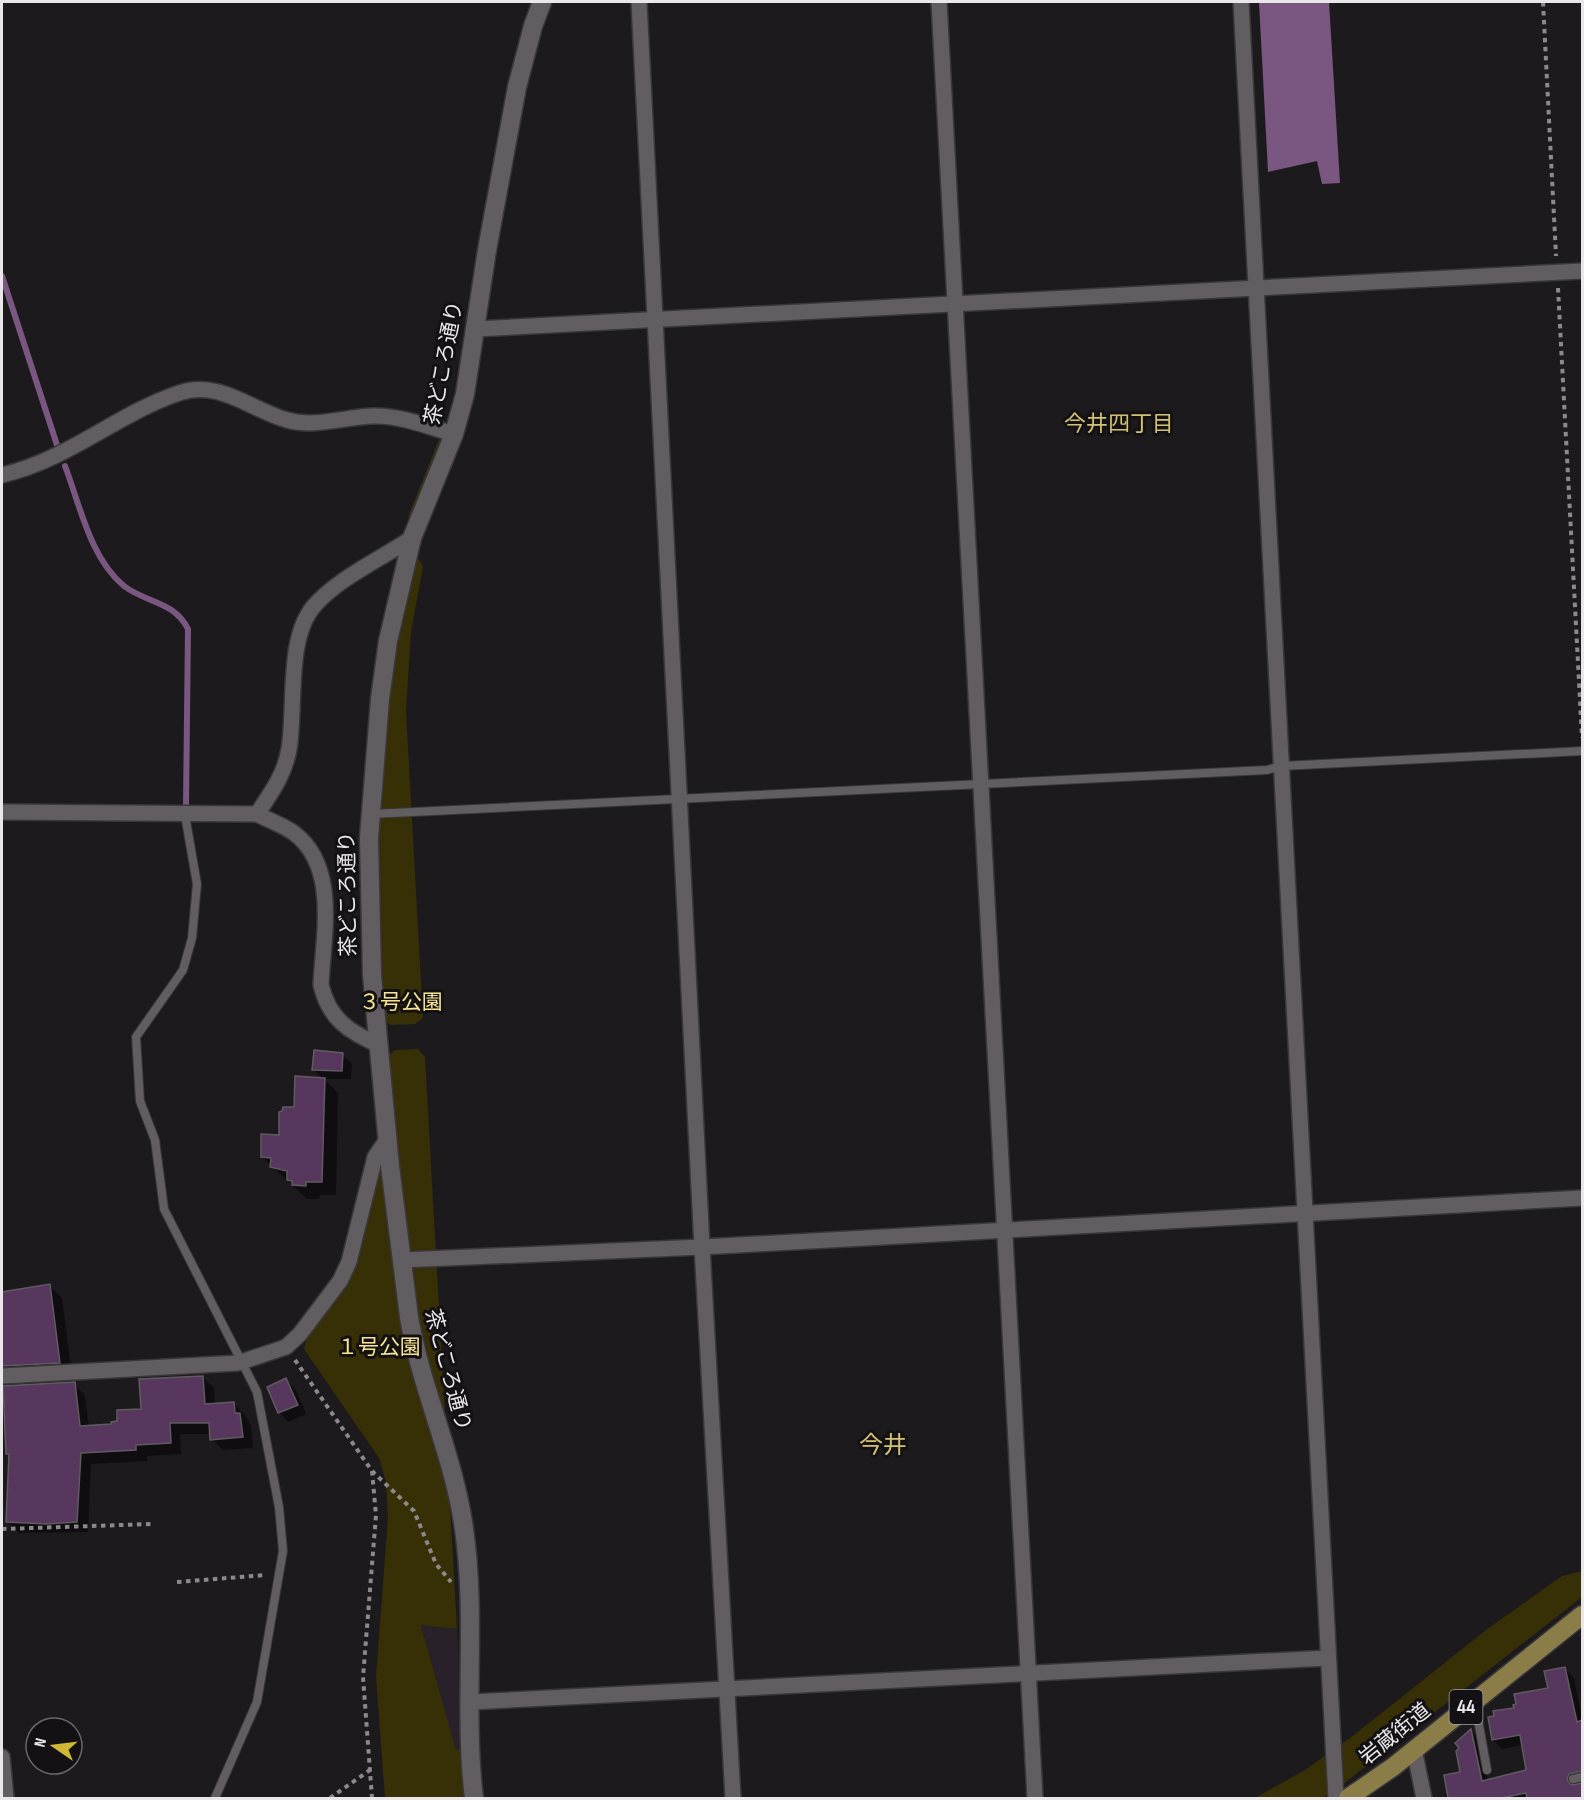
<svg xmlns="http://www.w3.org/2000/svg" width="1584" height="1800" viewBox="0 0 1584 1800" font-family="'Sofia Sans Condensed','Noto Sans JP',sans-serif">
<rect width="100%" height="100%" fill="#1d1a1d"/>
<polygon fill="#282129" points="421,1624 457,1629 463,1746 456,1750"/>
<g fill="#372f06">
<polygon points="440,437 446,438 431,517 425,521 408,517"/>
<polygon points="418,558 423,566 411,632 406,711 423,1018 415,1024 390,1025 381,1016 373,868 386,684 410,563"/>
<path d="M418 1049 425 1057 457 1629 421 1625 456 1750 463 1746 467 1798H385L376 1677 388 1517 386 1482 379 1458 304 1349C312 1315 347 1293 359 1259L391 1119 386 1058 395 1050Z"/>
<polygon points="1582,1571 1582,1597 1342,1785 1323,1798 1255,1798 1305,1770 1354,1735 1486,1630 1562,1576"/>
</g>
<polygon fill="#7a5781" points="1259,2 1329,2 1340,183 1322,184 1317,161 1268,172"/>
<g fill="#0007">
<polygon points="342,1055 352,1064 351,1079 324,1079 338,1093 336,1195 320,1195 319,1199 307,1199 262,1157 280,1137 296,1109 323,1079 314,1070"/>
<polygon points="49,1285 62,1298 72,1376 2,1369 2,1294"/>
<polygon points="203,1377 214,1388 215,1405 233,1403 244,1414 251,1425 253,1448 223,1450 212,1439 211,1434 180,1434 181,1454 147,1456 147,1461 91,1464 88,1532 19,1533 8,1522 11,1457 7,1454 74,1384 85,1395 89,1427 112,1426"/>
<polygon points="286,1380 296,1390 306,1414 288,1422 279,1412"/>
<polygon points="1565,1669 1574,1678 1582,1719 1582,1798 1446,1798 1445,1794 1449,1793 1462,1773 1471,1731 1480,1740 1488,1781 1528,1772 1523,1745 1502,1749 1493,1740 1515,1709 1549,1689"/>
</g>
<g fill="none" stroke-linecap="round" stroke-linejoin="round">
<g stroke="#7a5781" stroke-width="6">
<polyline points="2,276 57,445"/>
<path d="M65 466C80 505 90 558 124 586 146 603 174 601 188 629L186 805"/>
</g>
</g>
<g fill="#58375e" stroke="#5f5b60" stroke-width="1.5">
<polygon points="314,1050 343,1053 342,1071 312,1070"/>
<polygon points="295,1076 325,1078 322,1182 306,1182 306,1186 292,1185 292,1181 287,1180 287,1171 270,1167 271,1158 261,1157 261,1134 279,1135 279,1112 282,1111 283,1107 294,1107"/>
<polygon points="50,1284 60,1363 2,1366 2,1292"/>
<polygon points="203,1376 205,1404 234,1402 235,1413 240,1413 243,1437 210,1440 209,1423 170,1423 171,1443 136,1445 136,1450 81,1453 77,1522 47,1524 6,1522 9,1454 6,1454 3,1386 75,1382 80,1426 111,1424 111,1422 117,1421 117,1410 141,1409 139,1379"/>
<polygon points="286,1378 298,1405 278,1413 267,1387"/>
<polygon points="1565,1667 1577,1722 1582,1720 1582,1771 1569,1774 1567,1780 1572,1785 1582,1783 1582,1798 1527,1798 1526,1793 1501,1798 1448,1798 1444,1775 1460,1772 1456,1751 1459,1748 1455,1743 1471,1729 1482,1781 1526,1770 1520,1735 1492,1740 1488,1717 1494,1716 1493,1711 1514,1708 1513,1705 1516,1704 1514,1694 1548,1688 1544,1671"/>
</g>
<g fill="none" stroke-linecap="round" stroke-linejoin="round">
<g stroke="#39373a" stroke-width="10">
<g id="lane">
<polyline points="372,814 1267,770 1281,766 1582,751"/>
<polyline points="185,815 197,884 192,938 183,970 136,1037 140,1101 155,1140 164,1209 257,1392 279,1507 283,1551 257,1702 215,1798"/>
<polyline points="1475,1703 1487,1770"/>
<polyline points="1573,1779 1582,1777"/>
</g>
</g>
<g stroke="#39373a" stroke-width="18">
<g id="street">
<polyline points="639,2 702,1247 733,1798"/>
<polyline points="939,2 1035,1798"/>
<polyline points="1241,2 1336,1798"/>
<polyline points="475,329 1582,271"/>
<path d="M2 475C68 460 117 414 179 393 219 379 251 410 287 420 316 428 344 417 373 416 400 415 429 427 454 434"/>
<path d="M2 812 257 814C268 820 283 825 294 833 339 867 323 936 321 985 329 1019 349 1032 379 1045"/>
<path d="M257 814C271 793 285 774 289 749 296 708 286 638 314 606 337 579 382 558 412 538"/>
<polyline points="402,1260 702,1247 1582,1198"/>
<polyline points="2,1376 238,1363 286,1347 300,1334 340,1281 349,1262 375,1157 388,1138"/>
<polyline points="471,1702 1328,1658"/>
<polyline points="1414,1749 1424,1798"/>
<polyline points="2,1757 6,1798"/>
</g>
</g>
<g stroke="#39373a" stroke-width="21">
<path id="secondary" d="M474 1798C463 1709 477 1618 464 1529 454 1456 421 1389 409 1317L390 1166 372 975 369 838 380 699 388 641 412 538 454 434 465 394 487 250 517 87 533 26 542 2"/>
</g>
<g stroke="#39373a" stroke-width="21">
<polyline id="primary" points="1348,1798 1393,1767 1582,1615"/>
</g>
<g stroke="#8b898b" stroke-width="4" stroke-dasharray="4.5 4.5" stroke-linecap="butt">
<polyline points="1543,2 1556,256"/>
<polyline points="1558,288 1582,738"/>
<polyline points="295,1360 372,1471 414,1511 436,1564 451,1582"/>
<polyline points="372,1471 376,1515 363,1677 372,1798"/>
<polyline points="2,1529 152,1524"/>
<polyline points="177,1582 266,1575"/>
<polyline points="330,1798 370,1770"/>
</g>
<use href="#lane" stroke="#615d61" stroke-width="8"/>
<use href="#street" stroke="#615d61" stroke-width="15"/>
<use href="#secondary" stroke="#615d61" stroke-width="18"/>
<use href="#primary" stroke="#8a7d48" stroke-width="18"/>
</g>
<g text-anchor="middle" dominant-baseline="central" stroke-width="6" stroke-linejoin="round" paint-order="stroke">
<rect fill="#141114" stroke="#a9a7a9" stroke-width="1.5" x="1449.5" y="1690" width="33" height="34" rx="4.5"/>
<g font-size="20" font-weight="bold" fill="#e9e7e9">
<text x="1466" y="1707">44</text>
</g>
<g font-size="21" fill="#e9e7e9" stroke="#141114">
<text transform="translate(444 363) rotate(-79)">茶どころ通り</text>
<text transform="translate(348 894) rotate(-91)">茶どころ通り</text>
<text transform="translate(448 1370) rotate(75)">茶どころ通り</text>
<text transform="translate(1395 1734) rotate(-39)">岩蔵街道</text>
</g>
<g font-size="21" fill="#f7e490" stroke="#141114">
<text x="401" y="1002">３号公園</text>
<text x="379" y="1347">１号公園</text>
</g>
<g font-size="22" fill="#d3c275" stroke="#141114">
<text x="1119" y="424">今井四丁目</text>
</g>
<g font-size="24" fill="#d3c275" stroke="#141114">
<text x="883" y="1445">今井</text>
</g>
</g>
<rect width="1584" height="1800" fill="none" stroke="#e9e7e9" stroke-width="6"/>
<g transform="translate(54 1746) rotate(284)"><circle r="28" fill="#141114" stroke="#696769" stroke-width="1.5"/>
<path d="M0-4.5L10 22L0 15L-10 22Z" fill="#d1b736"/>
<text y="-9" font-size="16" font-weight="bold" text-anchor="middle" fill="#e9e7e9">N</text>
</g>
</svg>
